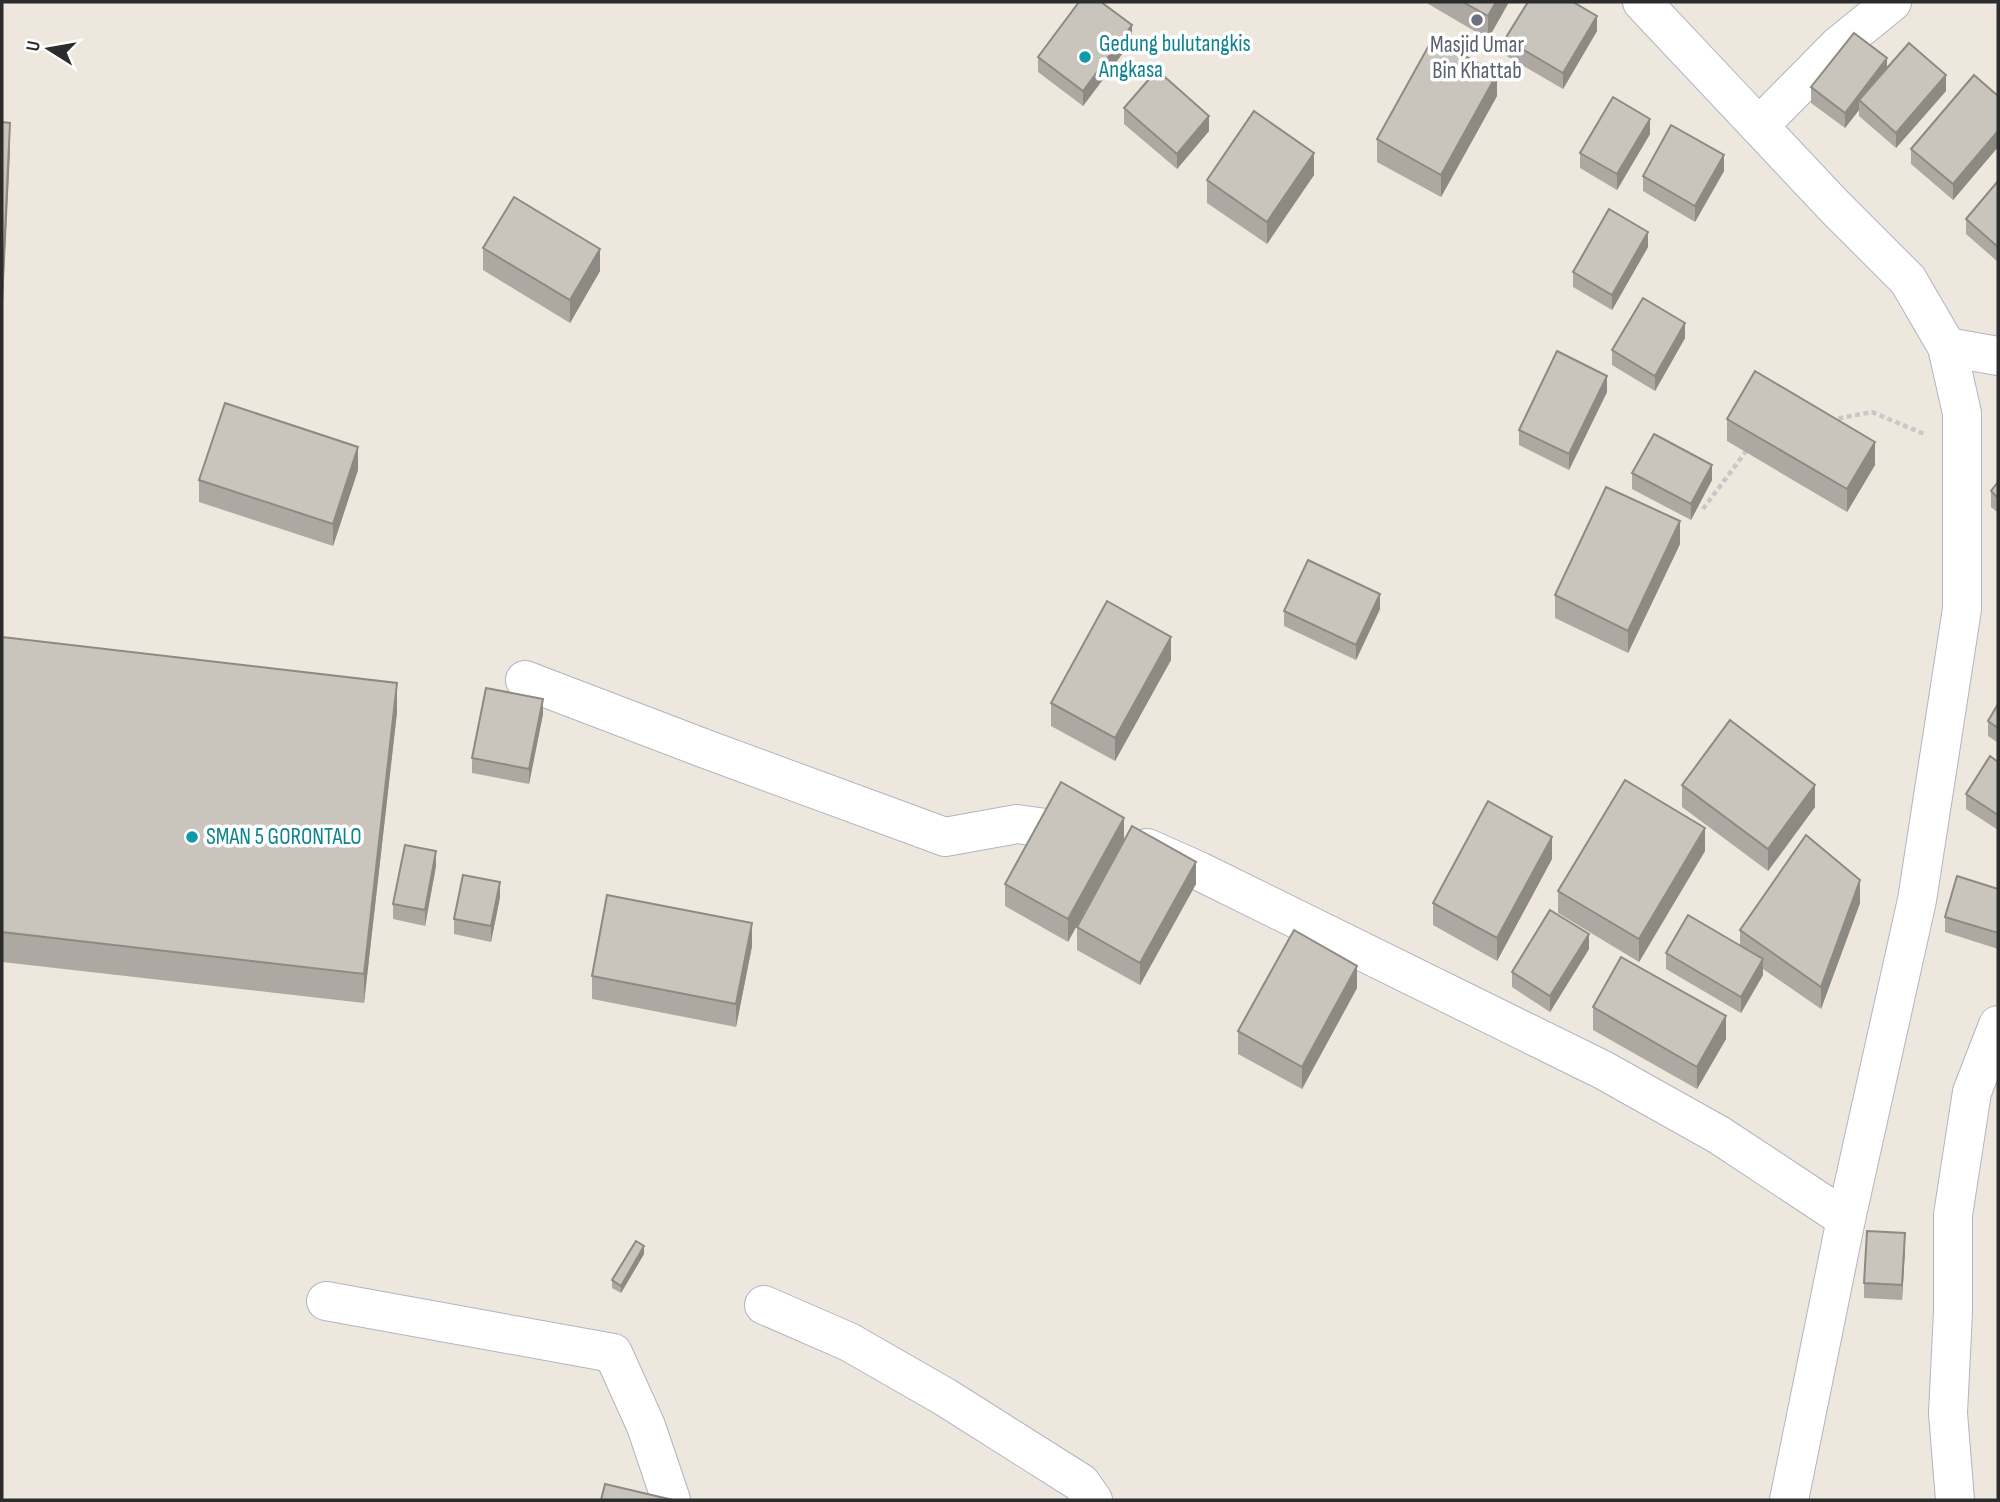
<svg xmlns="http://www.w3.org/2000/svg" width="2000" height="1502" viewBox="0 0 2000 1502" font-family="'Sofia Sans Condensed',sans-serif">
<rect width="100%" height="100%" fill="#eee7de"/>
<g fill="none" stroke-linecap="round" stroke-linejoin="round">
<g stroke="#b2b4c0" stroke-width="40">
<g id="minor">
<polyline points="1642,2 1835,207 1908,280 1947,347 1962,413 1962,609 1917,900 1846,1219 1789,1500"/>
<polyline points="1759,126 1838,46 1892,2"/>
<polyline points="1947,347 1998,356"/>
<polyline points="525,680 703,748 945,837 1017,824 1089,834"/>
<polyline points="1147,848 1199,871 1603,1070 1719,1135 1846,1219"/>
<polyline points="326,1301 613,1353 646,1426 671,1500"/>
<polyline points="764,1305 849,1342 945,1397 1081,1483 1093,1500"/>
<polyline points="1955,1500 1948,1413 1953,1312 1953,1215 1972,1092 1998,1025"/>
</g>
</g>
<g stroke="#c8c8c8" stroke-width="4.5" stroke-dasharray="5 3.5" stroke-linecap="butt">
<polyline points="1830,420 1872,412 1924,434"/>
<polyline points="1703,509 1747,450"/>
</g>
<use href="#minor" stroke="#fff" stroke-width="38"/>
</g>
<g fill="#ada9a2">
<polygon points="1425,2 1509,2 1488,39"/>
<polygon points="1597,31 1563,89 1505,55 1505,39"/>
<polygon points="1132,41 1083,106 1038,72 1038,57"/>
<polygon points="1887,68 1946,91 1896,148 1859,116 1859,110 1845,128 1811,103 1811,87"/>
<polygon points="1497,96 1441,197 1377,162 1377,139"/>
<polygon points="1998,96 1998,147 1953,200 1911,164 1911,149"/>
<polygon points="1124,108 1209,131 1177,169 1124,124"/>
<polygon points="1650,134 1617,190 1580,168 1580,153"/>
<polygon points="1724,171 1695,222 1643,191 1643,176"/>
<polygon points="1314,175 1267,244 1207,203 1207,180"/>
<polygon points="1998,181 1998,262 1966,234 1966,219"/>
<polygon points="1648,247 1612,310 1573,287 1573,272"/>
<polygon points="483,248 600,271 570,323 483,270"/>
<polygon points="1685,338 1655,391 1612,365 1612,350"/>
<polygon points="1607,392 1569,470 1519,445 1519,430"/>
<polygon points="1727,419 1875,465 1847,512 1727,441"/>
<polygon points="358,470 333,546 199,502 199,480"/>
<polygon points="1632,473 1712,480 1691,520 1632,489"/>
<polygon points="1998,482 1998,513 1991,507 1991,491"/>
<polygon points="1680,544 1628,653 1555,618 1555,595"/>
<polygon points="1380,609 1356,660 1284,626 1284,611"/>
<polygon points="2,637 397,712 364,1003 2,962"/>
<polygon points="1171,660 1115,761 1051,726 1051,703"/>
<polygon points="1998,704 1998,743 1988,736 1988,721"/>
<polygon points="543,714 529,784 472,773 472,758"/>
<polygon points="1998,762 1998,830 1966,809 1966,794"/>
<polygon points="1682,785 1815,807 1768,871 1682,807"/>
<polygon points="1124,818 1068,942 1005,906 1005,884"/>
<polygon points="1705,851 1639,962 1558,913 1558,891"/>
<polygon points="1552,859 1497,961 1433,925 1433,903"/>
<polygon points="436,866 425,926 393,919 393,904"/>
<polygon points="1196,884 1140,985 1077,950 1077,927"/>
<polygon points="1998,889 1998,949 1945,932 1945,917"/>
<polygon points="500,897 491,942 454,934 454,919"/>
<polygon points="1860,903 1821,1009 1763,969 1763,975 1741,1013 1666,969 1666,953 1740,946 1740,930"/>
<polygon points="752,946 736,1027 592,999 592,976"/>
<polygon points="1589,949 1550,1012 1512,987 1512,972"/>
<polygon points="1357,988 1302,1089 1238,1054 1238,1031"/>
<polygon points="1593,1007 1726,1039 1697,1089 1593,1030"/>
<polygon points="1905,1248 1902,1300 1864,1298 1864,1283"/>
<polygon points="644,1254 621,1293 612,1288 612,1280"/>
</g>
<g fill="#8d8a84">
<polygon points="1496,2 1509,2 1488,39 1488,16"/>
<polygon points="1597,16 1597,31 1563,89 1563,73"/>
<polygon points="1132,25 1132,41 1083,106 1083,91"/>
<polygon points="1887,58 1887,74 1859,100 1859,110 1845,128 1845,113"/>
<polygon points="1497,74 1497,96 1441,197 1441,175"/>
<polygon points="1946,75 1946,91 1896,148 1896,133"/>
<polygon points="1209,116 1209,131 1177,169 1177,154"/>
<polygon points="1650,119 1650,134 1617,190 1617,174"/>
<polygon points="10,123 10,152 2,324 2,295"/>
<polygon points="1998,131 1998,147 1953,200 1953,184"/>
<polygon points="1314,153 1314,175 1267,244 1267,222"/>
<polygon points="1724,155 1724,171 1695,222 1695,206"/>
<polygon points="1648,232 1648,247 1612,310 1612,295"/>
<polygon points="600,249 600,271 570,323 570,300"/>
<polygon points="1685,323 1685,338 1655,391 1655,376"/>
<polygon points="1607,376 1607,392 1569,470 1569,454"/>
<polygon points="1875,442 1875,465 1847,512 1847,489"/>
<polygon points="358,447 358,470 333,546 333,524"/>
<polygon points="1712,465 1712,480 1691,520 1691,504"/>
<polygon points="1680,521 1680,544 1628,653 1628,631"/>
<polygon points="1380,594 1380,609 1356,660 1356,645"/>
<polygon points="1171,637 1171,660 1115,761 1115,738"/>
<polygon points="397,683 397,712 364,1003 364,974"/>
<polygon points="543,699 543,714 529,784 529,769"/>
<polygon points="1815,785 1815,807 1768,871 1768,849"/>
<polygon points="1124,818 1124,840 1068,942 1068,919"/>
<polygon points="1705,828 1705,851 1639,962 1639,939"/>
<polygon points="1552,837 1552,859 1497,961 1497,938"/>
<polygon points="436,851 436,866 425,926 425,910"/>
<polygon points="1196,862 1196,884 1140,985 1140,963"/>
<polygon points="1860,880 1860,903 1821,1009 1821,987"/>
<polygon points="500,882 500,897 491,942 491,926"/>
<polygon points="752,923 752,946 736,1027 736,1004"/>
<polygon points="1589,934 1589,949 1550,1012 1550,996"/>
<polygon points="1763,959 1763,975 1741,1013 1741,997"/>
<polygon points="1357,966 1357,988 1302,1089 1302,1067"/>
<polygon points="1726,1016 1726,1039 1697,1089 1697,1067"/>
<polygon points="1905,1233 1905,1248 1902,1300 1902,1285"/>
<polygon points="644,1246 644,1254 621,1293 621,1286"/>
</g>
<g fill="#c9c5bc" stroke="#8d8a84" stroke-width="2">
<polygon points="1079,2 1101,2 1132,25 1083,91 1038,57"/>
<polygon points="1463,2 1496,2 1488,16"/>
<polygon points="1528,2 1573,2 1597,16 1563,73 1505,39"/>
<polygon points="1854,33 1887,58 1845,113 1811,87"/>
<polygon points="1433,38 1497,74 1441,175 1377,139"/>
<polygon points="1909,43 1946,75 1896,133 1859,100"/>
<polygon points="1157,70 1209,116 1177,154 1124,108"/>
<polygon points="1974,75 1998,96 1998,131 1953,184 1911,149"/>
<polygon points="1613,97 1650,119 1617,174 1580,153"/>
<polygon points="1254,111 1314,153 1267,222 1207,180"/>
<polygon points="2,122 10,123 2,295"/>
<polygon points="1671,125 1724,155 1695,206 1643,176"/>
<polygon points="1998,181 1998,247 1966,219"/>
<polygon points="514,197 600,249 570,300 483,248"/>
<polygon points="1609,209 1648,232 1612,295 1573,272"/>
<polygon points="1643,298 1685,323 1655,376 1612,350"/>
<polygon points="1557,351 1607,376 1569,454 1519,430"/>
<polygon points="1755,371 1875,442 1847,489 1727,419"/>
<polygon points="225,403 358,447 333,524 199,480"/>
<polygon points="1654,434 1712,465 1691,504 1632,473"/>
<polygon points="1998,482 1998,498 1991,491"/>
<polygon points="1606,487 1680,521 1628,631 1555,595"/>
<polygon points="1308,560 1380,594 1356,645 1284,611"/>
<polygon points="1107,601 1171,637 1115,738 1051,703"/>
<polygon points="2,637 397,683 364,974 2,932"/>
<polygon points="486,688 543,699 529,769 472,758"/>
<polygon points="1998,704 1998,728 1988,721"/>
<polygon points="1730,720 1815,785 1768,849 1682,785"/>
<polygon points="1990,756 1998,762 1998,815 1966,794"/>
<polygon points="1625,780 1705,828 1639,939 1558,891"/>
<polygon points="1061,782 1124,818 1068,919 1005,884"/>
<polygon points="1488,801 1552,837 1497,938 1433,903"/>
<polygon points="1132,826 1196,862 1140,963 1077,927"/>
<polygon points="1806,835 1860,880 1821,987 1740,930"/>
<polygon points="405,845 436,851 425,910 393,904"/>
<polygon points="463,875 500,882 491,926 454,919"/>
<polygon points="1957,876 1998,889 1998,933 1945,917"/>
<polygon points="607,895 752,923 736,1004 592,976"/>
<polygon points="1550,910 1589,934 1550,996 1512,972"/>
<polygon points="1688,915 1763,959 1741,997 1666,953"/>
<polygon points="1294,930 1357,966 1302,1067 1238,1031"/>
<polygon points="1621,957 1726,1016 1697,1067 1593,1007"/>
<polygon points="1867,1231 1905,1233 1902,1285 1864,1283"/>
<polygon points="636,1241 644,1246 621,1286 612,1280"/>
<polygon points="605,1484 673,1500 601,1500"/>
</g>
<circle fill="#6b7280" stroke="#fff" stroke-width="2.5" cx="1477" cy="20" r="7"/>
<g fill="#0f9aa8" stroke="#fff" stroke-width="2.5">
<circle cx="1085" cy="57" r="7"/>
<circle cx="192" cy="837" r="7"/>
</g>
<g text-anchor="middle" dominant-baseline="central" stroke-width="7" stroke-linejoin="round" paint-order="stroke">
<g font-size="23" fill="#0d838f" stroke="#fff" text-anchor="start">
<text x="1099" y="44">Gedung bulutangkis<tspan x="1099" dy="26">Angkasa</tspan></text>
<text x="206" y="837">SMAN 5 GORONTALO</text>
</g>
<g font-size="23" fill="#5b616d" stroke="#fff">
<text x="1477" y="45">Masjid Umar<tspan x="1477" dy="26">Bin Khattab</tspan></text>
</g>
</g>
<rect width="2000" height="1502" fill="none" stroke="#2c2c2c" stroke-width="7"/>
<g transform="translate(49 49) rotate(281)" stroke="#ffffff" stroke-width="5" paint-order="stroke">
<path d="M0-5L12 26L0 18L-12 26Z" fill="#2c2c2c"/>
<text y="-10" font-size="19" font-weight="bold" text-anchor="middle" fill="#2c2c2c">U</text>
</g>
</svg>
